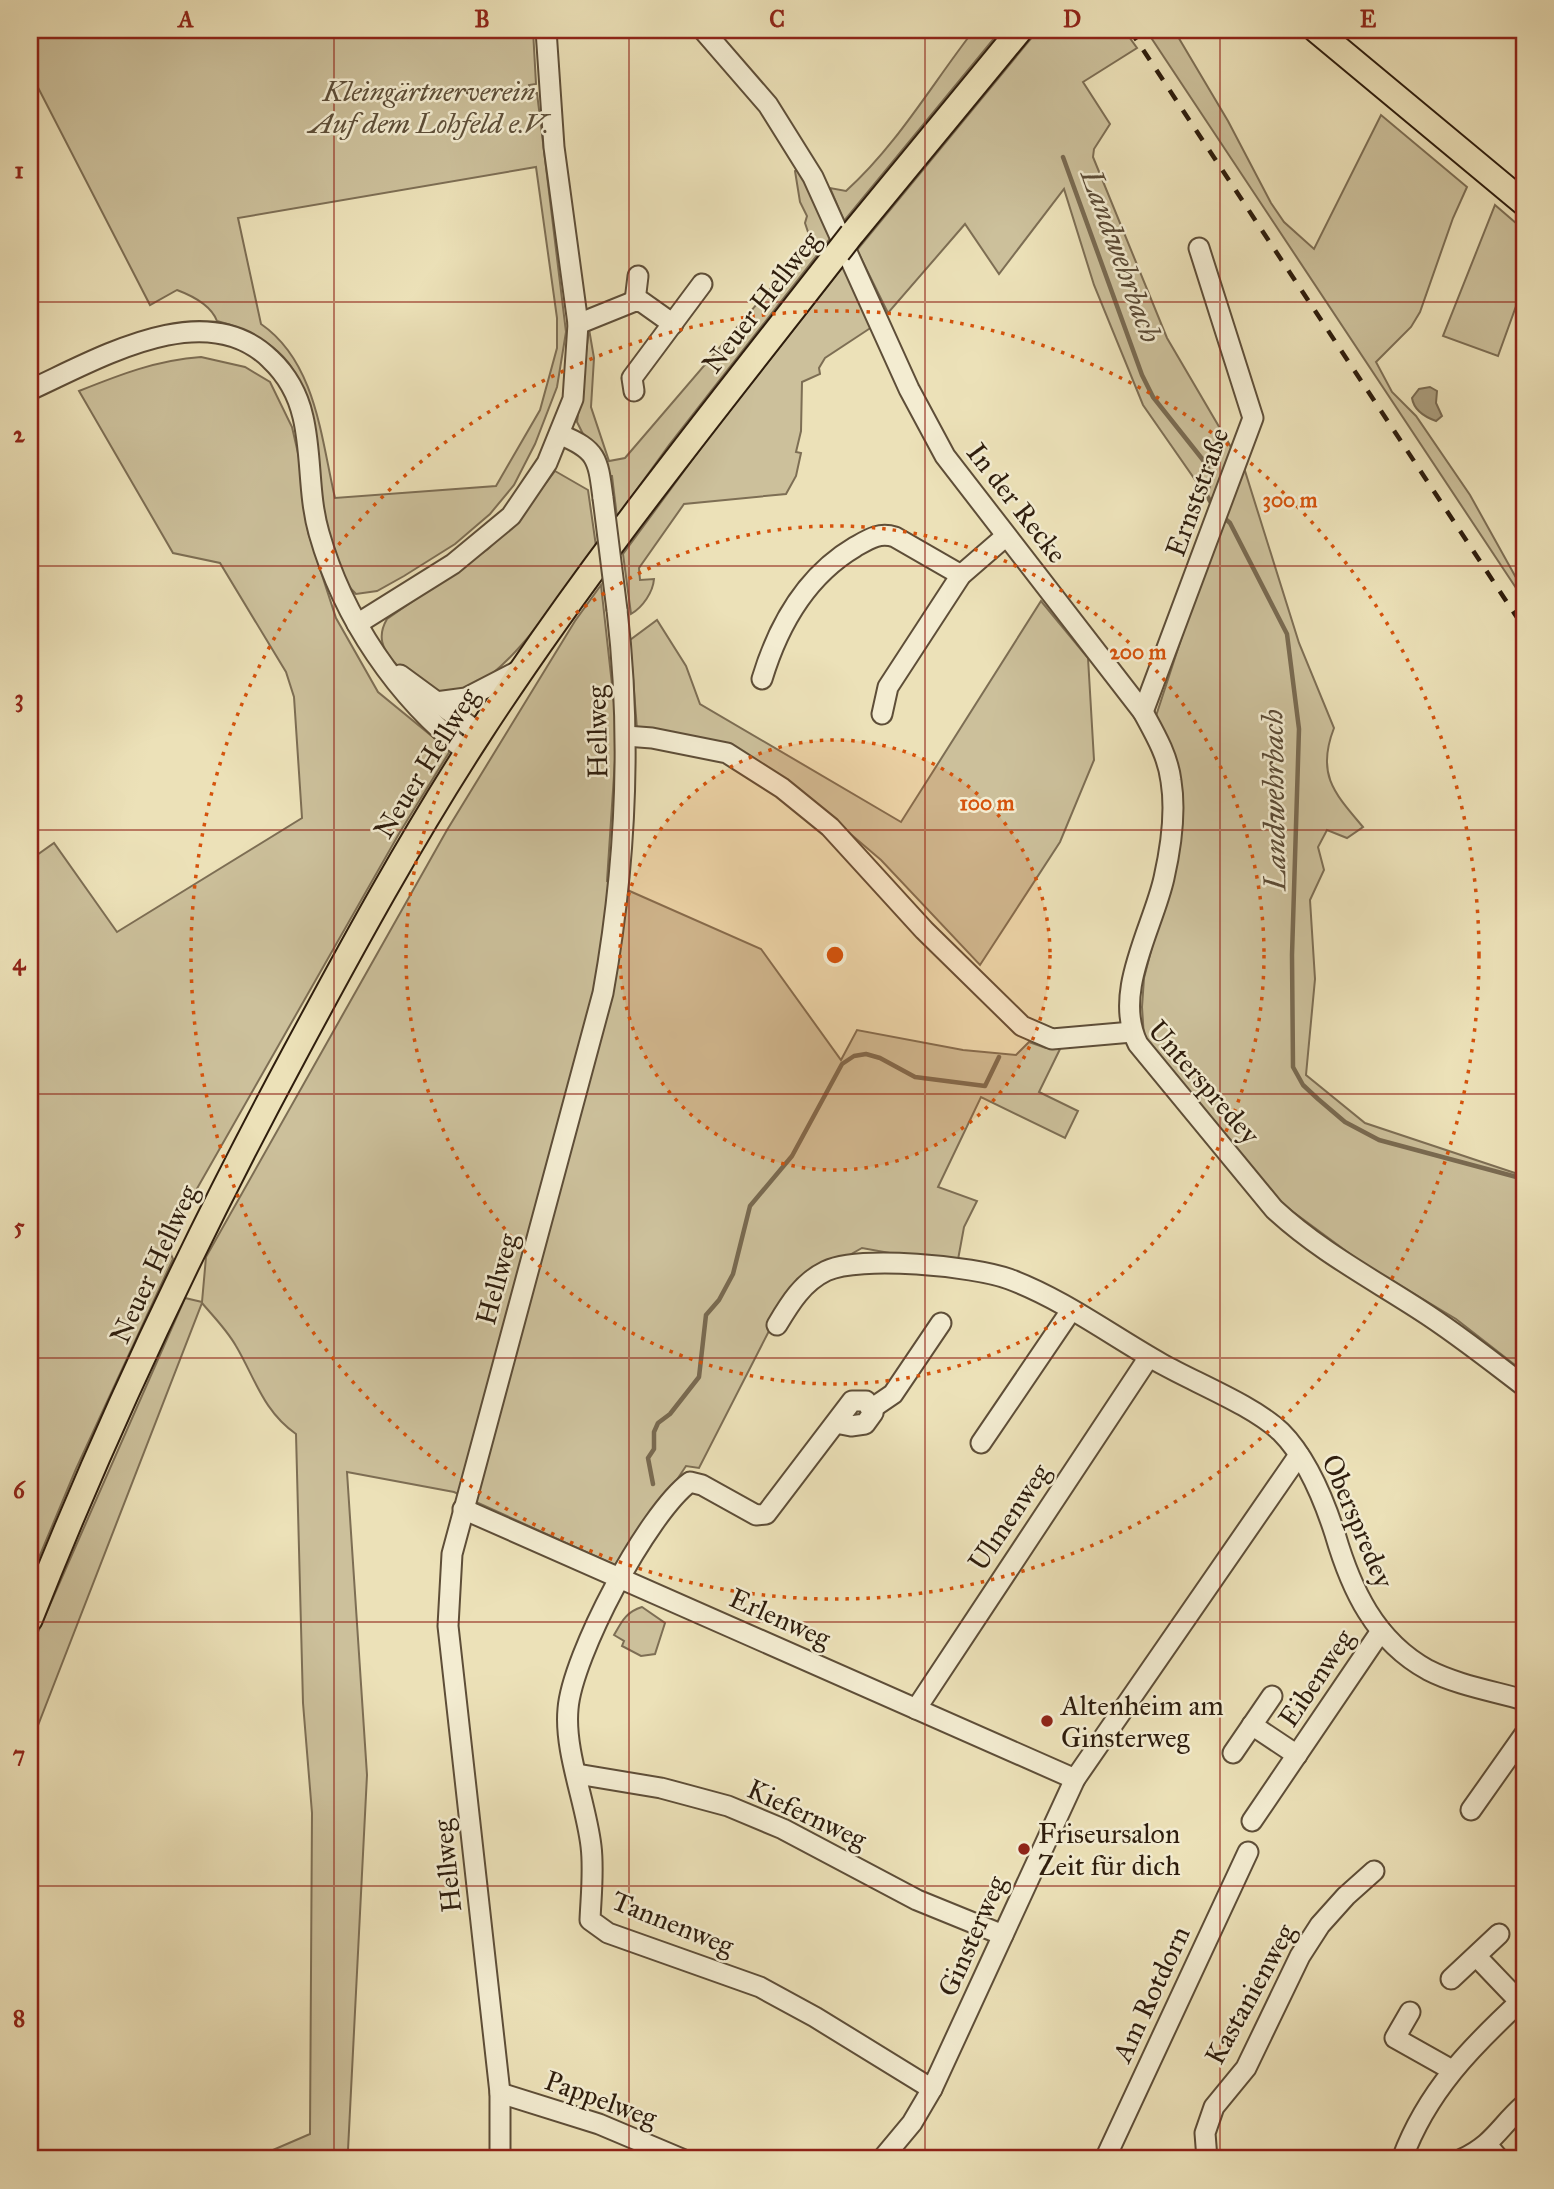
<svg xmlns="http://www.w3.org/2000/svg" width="1554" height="2189" viewBox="0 0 1554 2189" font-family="'IM FELL Great Primer',serif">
<rect width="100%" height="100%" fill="#ece1b8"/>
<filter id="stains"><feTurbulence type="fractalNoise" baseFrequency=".00286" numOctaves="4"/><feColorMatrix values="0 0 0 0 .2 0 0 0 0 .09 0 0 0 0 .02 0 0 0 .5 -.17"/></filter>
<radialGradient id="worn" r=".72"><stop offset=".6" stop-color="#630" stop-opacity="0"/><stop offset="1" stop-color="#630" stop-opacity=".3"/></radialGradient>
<g fill="#ccc09b" stroke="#7d6e54" stroke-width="2" fill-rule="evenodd">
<path d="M30 30H533L536 84 529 85 530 93H537L566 332 557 387 535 444 514 485 490 514 455 544 404 576 377 591 356 594C337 576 330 547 325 521 320 493 314 465 309 437 306 420 304 401 299 384 290 350 249 329 217 321 211 305 193 296 177 290L150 305 30 72ZM536 167 557 318V348L540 410 496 486 335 498C321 438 316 362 261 324L238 218Z"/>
<path d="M974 30H1001L844 221 830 188 846 191C897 145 932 84 974 30Z"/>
<path d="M1038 30H1124L1137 48 1083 82 1110 124 1094 149 1093 157 1167 338 1245 471 1299 643 1334 728C1316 774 1334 793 1363 827L1347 838 1327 830 1318 847 1324 870 1310 900 1315 979 1306 1075 1365 1123 1524 1176V1372L1456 1319 1361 1262 1281 1203 1144 1038 1142 1007 1144 978 1177 850 1155 719 1221 517 1143 405 1094 285 1064 189 999 274 965 224 888 313 857 250Z"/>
<polygon points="1146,30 1174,30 1228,121 1271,203 1284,222 1314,249 1381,115 1467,187 1453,218 1420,312 1411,327 1376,362 1392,392 1416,416 1470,495 1524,592 1524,600"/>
<polygon points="799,169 832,236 669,445 617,517 612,476 608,476 599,448 584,436 577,422 589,329 594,358 591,407 609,461 625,458 811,241 805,223 807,216 800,202 795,171"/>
<polygon points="1495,205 1524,230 1524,284 1498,356 1443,336"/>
<path d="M846 263 875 325 825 358 819 368 820 374 802 382 801 431 796 452 801 453 796 476 786 494 684 504 639 568 640 580 654 579C653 592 643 607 631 614L623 554 709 437Z"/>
<path d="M201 357 245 367 270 382 292 427 303 475 308 532 336 618 378 692 450 751 400 832 166 1243 173 1259 76 1469 30 1579V860L54 843 117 932 302 818 294 697 286 672 220 563 173 553 79 391C119 375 157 360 201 357Z"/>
<path d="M555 471 588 490 596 546C568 583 495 702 443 694 423 691 407 677 394 662 382 649 377 636 387 619L488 549 517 521Z"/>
<path d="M601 585 617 730 607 881 761 949 841 1060 857 1030 963 1050 1016 1055 1029 1042 1046 1048 1061 1047 1039 1092 1078 1111 1065 1138 981 1097 938 1187 977 1201 964 1227 957 1265 862 1248 798 1284 771 1327 699 1468 686 1466 619 1567 454 1492 347 1472 367 1775 348 2150 325 2159H252L310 2134 312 1813 303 1703 296 1434C263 1411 255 1378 236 1346 227 1330 213 1316 202 1303L30 1746V1650L185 1298 202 1302 206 1257 447 830 575 621Z"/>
<polygon points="1041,601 1088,658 1094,760 1060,842 980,965 881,860 820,808 721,745 637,729 630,640 657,620 686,666 700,704 901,822"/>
<path d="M642 1607 665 1623 655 1654 641 1656 622 1646 624 1641 614 1635C622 1621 626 1612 642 1607Z"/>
</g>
<path fill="#ab9e7e" stroke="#796a51" stroke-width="2" d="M1430 387 1437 391 1436 403 1442 416 1436 421C1425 417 1414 411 1412 398L1419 389Z"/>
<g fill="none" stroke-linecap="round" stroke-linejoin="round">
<g stroke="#796a51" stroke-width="4.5">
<polyline points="1063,157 1142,375 1153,397 1207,465 1211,479 1206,494 1213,506"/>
<polyline points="1221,515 1230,523 1287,634 1299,729 1292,955 1293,1067 1303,1085 1318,1099 1345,1122 1379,1140 1524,1179"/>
<polyline points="653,1484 648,1458 654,1449 654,1432 658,1423 670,1414 699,1377 706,1315 719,1300 733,1274 750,1206 792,1156 842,1064 854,1056 866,1054 880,1058 915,1077 985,1086 999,1057"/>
</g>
<g stroke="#5e4e38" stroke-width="23">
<g id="minor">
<path d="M703 30 768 105 813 177 909 389 945 456 1143 712C1155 734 1168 756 1171 781 1176 812 1171 847 1164 878 1153 928 1112 993 1138 1044L1274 1209C1318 1250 1369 1277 1420 1310 1456 1333 1490 1360 1524 1386"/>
<polyline points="635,301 638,276"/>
<polyline points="578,324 635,301 642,302 673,324"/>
<path d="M30 390C98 359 205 295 270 359 286 374 298 395 303 417 312 455 308 495 319 533 343 618 397 698 467 752"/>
<polyline points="634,391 632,378 702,284"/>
<path d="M561 435C598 450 598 460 603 498"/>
<polyline points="357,624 453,564 511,516 547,463 573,399 578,324 554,147 546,30"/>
<polyline points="400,675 479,733"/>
<path d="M762 679C778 626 806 576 855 547 869 539 879 532 895 537L961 575"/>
<polyline points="436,702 466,698 522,669"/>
<polyline points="1143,712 1253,418 1199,248"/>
<polyline points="882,714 888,687 961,575 1006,536"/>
<polyline points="626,736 652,738 727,753 782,788 830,827 924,930 1022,1026 1052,1039 1132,1032"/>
<path d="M777 1325C790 1303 803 1282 826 1271 859 1255 974 1266 1009 1279 1063 1299 1112 1336 1162 1364 1196 1383 1254 1406 1281 1432 1307 1458 1324 1500 1335 1534 1351 1589 1375 1641 1428 1670 1457 1685 1493 1691 1524 1700"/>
<polyline points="871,1409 893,1394 941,1323"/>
<path d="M836 1423 851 1426 865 1424 873 1413 866 1401H852L766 1514 756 1515 702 1485 690 1482C647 1514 572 1656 568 1709 564 1751 586 1803 591 1846 594 1870 591 1896 590 1920L608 1933 760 1987 815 2017 932 2089"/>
<polyline points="981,1443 1070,1312"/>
<polyline points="463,1509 1075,1779"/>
<polyline points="916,1709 1149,1357"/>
<polyline points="1252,1725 1297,1755"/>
<polyline points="1233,1753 1272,1696"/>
<polyline points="577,1774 661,1788 728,1806 783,1829 917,1900 1003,1935"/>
<polyline points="1471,1810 1524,1735"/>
<polyline points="1252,1821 1381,1631"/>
<polyline points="1476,1956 1520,2002"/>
<polyline points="1451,1979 1499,1934"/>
<polyline points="1410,2012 1395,2038 1452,2070"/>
<polyline points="500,2093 599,2124 682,2159"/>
<polyline points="1488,2146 1499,2159"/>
<path d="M500 2159V2093L448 1626 452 1554 603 993C626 865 632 739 617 610"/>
<polyline points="882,2159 912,2123 932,2089 1075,1779 1299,1455"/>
<polyline points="1105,2159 1248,1852"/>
<polyline points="1207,2159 1205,2133 1214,2107 1246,2068 1300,1956 1320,1925 1346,1896 1374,1871"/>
<path d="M1402 2159C1427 2091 1472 2046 1524 1998"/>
<path d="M1462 2159C1494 2144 1499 2127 1524 2105"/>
</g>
</g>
<g stroke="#2e1d0d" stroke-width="28">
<g id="major">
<polyline points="1316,30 1524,203"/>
<polyline points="852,234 1020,30"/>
<path d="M30 1619C107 1425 196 1237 295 1053 353 945 412 837 479 734 588 566 715 410 838 252"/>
</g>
</g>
<use href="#minor" stroke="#f3ecd1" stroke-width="19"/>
<use href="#major" stroke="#ece1b8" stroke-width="24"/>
<polyline stroke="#2e1d0d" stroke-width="4.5" stroke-dasharray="12 12" stroke-linecap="butt" points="1130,30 1524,628"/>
<g stroke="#5e4e38" stroke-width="23" stroke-linecap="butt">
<polyline id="minor-bridge" points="603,498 617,610"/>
</g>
<g stroke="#2e1d0d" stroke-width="28" stroke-linecap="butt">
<polyline id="major-bridge" points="838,252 852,234"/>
</g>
<use href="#minor-bridge" stroke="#f3ecd1" stroke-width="19"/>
<use href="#major-bridge" stroke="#ece1b8" stroke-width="24"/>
</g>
<path fill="none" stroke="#8f2418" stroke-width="2" stroke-opacity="0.55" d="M334 30V2159M629 30V2159M925 30V2159M1220 30V2159M30 302H1524M30 566H1524M30 830H1524M30 1094H1524M30 1358H1524M30 1622H1524M30 1886H1524"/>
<circle cx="835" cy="955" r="215" fill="#d5530c" fill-opacity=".12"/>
<g fill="none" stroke="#d5530c" stroke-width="3.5" stroke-dasharray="3.5 7">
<circle cx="835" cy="955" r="215"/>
<circle cx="835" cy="955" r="429"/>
<circle cx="835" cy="955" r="644"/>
</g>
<g fill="#8f2418" stroke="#f3ecd1" stroke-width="2.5">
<circle cx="1047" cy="1721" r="7"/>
<circle cx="1024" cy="1849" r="7"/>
</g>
<g text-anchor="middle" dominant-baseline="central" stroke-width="5" stroke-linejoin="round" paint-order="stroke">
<g font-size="28" font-style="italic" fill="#5d4e38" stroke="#f3ecd1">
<text x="429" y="91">Kleingärtnerverein<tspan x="429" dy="32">Auf dem Lohfeld e.V.</tspan></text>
</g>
<g font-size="28" fill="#2e1d0d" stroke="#f3ecd1">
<text transform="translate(761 302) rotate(-52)">Neuer Hellweg</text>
<text transform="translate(1197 492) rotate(-70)">Ernststraße</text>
<text transform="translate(1017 503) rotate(52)">In der Recke</text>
<text transform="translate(597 732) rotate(-91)">Hellweg</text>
<text transform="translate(426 763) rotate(-58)">Neuer Hellweg</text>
<text transform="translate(1204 1082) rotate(49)">Unterspredey</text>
<text transform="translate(154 1264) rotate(-65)">Neuer Hellweg</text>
<text transform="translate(497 1279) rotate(-75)">Hellweg</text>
<text transform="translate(1009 1517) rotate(-56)">Ulmenweg</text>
<text transform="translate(1358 1521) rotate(67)">Oberspredey</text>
<text transform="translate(780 1618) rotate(24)">Erlenweg</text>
<text transform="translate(1316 1678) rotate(-56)">Eibenweg</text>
<text transform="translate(807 1814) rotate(25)">Kiefernweg</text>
<text transform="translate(447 1866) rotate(-96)">Hellweg</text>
<text transform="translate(673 1923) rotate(22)">Tannenweg</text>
<text transform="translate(972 1936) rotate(-66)">Ginsterweg</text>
<text transform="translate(1151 1994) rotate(-65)">Am Rotdorn</text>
<text transform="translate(1250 1994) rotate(-61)">Kastanienweg</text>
<text transform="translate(601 2099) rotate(20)">Pappelweg</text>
</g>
<g font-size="28" fill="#2e1d0d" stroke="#f3ecd1" text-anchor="start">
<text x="1061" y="1705">Altenheim am<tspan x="1061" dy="32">Ginsterweg</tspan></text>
<text x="1038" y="1833">Friseursalon<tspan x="1038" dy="32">Zeit für dich</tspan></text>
</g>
<g font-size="30" font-style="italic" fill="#5a4a35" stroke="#f3ecd1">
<text transform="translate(1121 256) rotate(70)">Landwehrbach</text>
<text transform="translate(1274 800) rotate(-91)">Landwehrbach</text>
</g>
</g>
<circle cx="835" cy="955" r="10" fill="#d5530c" stroke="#f3ecd1" stroke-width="3.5"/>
<g font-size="21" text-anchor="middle" font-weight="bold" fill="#d5530c" stroke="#f3ecd1" stroke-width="5" stroke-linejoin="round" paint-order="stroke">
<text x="1290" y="507">300 m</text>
<text x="1138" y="659">200 m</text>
<text x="987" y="810">100 m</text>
</g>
<rect width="1554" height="2189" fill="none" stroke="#ece1b8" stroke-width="77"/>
<rect x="38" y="38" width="1478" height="2112" fill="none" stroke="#8f2418" stroke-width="2.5"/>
<g font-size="23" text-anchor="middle" font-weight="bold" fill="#8f2418">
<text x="186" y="27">A</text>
<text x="482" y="27">B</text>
<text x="777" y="27">C</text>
<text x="1072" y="27">D</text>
<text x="1368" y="27">E</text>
<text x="19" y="178">1</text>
<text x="19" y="442">2</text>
<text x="19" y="706">3</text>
<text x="19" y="970">4</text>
<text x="19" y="1234">5</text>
<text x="19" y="1498">6</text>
<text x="19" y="1762">7</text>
<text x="19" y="2026">8</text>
</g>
<rect width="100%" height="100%" filter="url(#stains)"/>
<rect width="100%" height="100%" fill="url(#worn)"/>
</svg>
